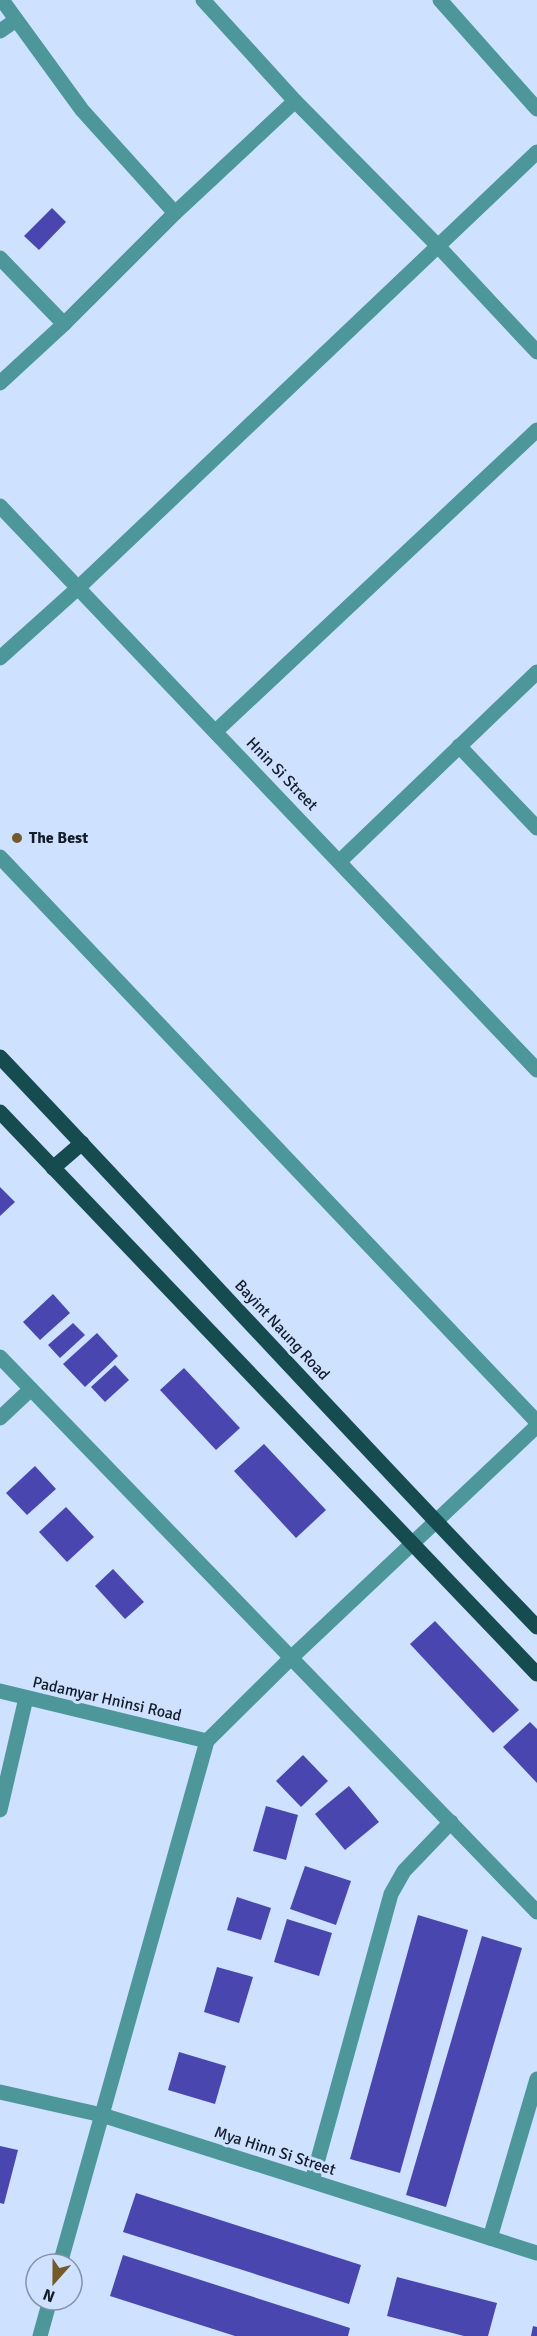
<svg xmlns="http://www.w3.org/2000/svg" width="537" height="2336" viewBox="0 0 537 2336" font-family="Signika,sans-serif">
<rect width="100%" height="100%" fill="#cee1ff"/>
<g fill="#4946b0">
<polygon points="52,208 66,222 39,250 24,236"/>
<polygon points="0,1187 15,1202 0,1216"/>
<polygon points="53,1294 70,1313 40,1340 23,1322"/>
<polygon points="73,1323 85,1335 60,1358 48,1345"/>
<polygon points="97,1333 118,1356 85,1387 63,1364"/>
<polygon points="115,1365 129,1380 105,1402 91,1387"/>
<polygon points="184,1368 240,1428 216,1450 160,1390"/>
<polygon points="264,1444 326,1510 296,1538 234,1471"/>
<polygon points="35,1466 56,1489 27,1515 6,1493"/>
<polygon points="66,1507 94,1537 67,1562 39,1532"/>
<polygon points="113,1569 144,1602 125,1619 95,1586"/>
<polygon points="435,1621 519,1710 493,1733 410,1644"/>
<polygon points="530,1722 537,1729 537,1783 503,1747"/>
<polygon points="303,1755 328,1781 301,1807 276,1781"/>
<polygon points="349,1786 379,1822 345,1850 315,1814"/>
<polygon points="266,1806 298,1815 286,1860 253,1851"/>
<polygon points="305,1866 351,1881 336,1925 290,1909"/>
<polygon points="237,1897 271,1908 261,1940 227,1930"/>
<polygon points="418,1915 468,1930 400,2173 350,2159"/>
<polygon points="287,1919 332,1933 319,1976 274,1962"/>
<polygon points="482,1936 522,1948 446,2207 406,2195"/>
<polygon points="217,1967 253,1977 239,2023 204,2012"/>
<polygon points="179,2052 226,2066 215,2104 168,2090"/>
<polygon points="0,2146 18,2150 4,2204 0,2203"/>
<polygon points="136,2193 361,2265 349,2304 123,2232"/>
<polygon points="123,2255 350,2328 348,2336 235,2336 110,2296"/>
<polygon points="397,2277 497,2303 488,2336 464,2336 387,2316"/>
<polygon points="533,2326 537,2327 537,2336 531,2336"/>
</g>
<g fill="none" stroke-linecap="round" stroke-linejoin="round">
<g stroke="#4d979a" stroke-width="15">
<polyline points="2,0 82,110 175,213"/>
<polyline points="203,0 295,101 437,245 537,352"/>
<polyline points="440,0 537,109"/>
<polyline points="0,31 16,20"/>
<polyline points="0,258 64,324"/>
<polyline points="0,383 64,324 175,213 295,101"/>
<polyline points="0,506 537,1070"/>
<polyline points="0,658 78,588 537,152"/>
<polyline points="216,731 537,430"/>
<polyline points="459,746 537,828"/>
<polyline points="0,857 537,1422"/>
<polyline points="340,861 537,672"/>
<polyline points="0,1357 537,1912"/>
<polyline points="0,1418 31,1389"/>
<polyline points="0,1691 207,1741"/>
<polyline points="0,1810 26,1698"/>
<polyline points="0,2092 102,2115 537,2253"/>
<polyline points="312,2181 391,1894 404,1871 451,1822"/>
<polyline points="490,2238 537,2079"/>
<polyline points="60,2264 207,1741 292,1657 537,1426"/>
<polyline points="40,2336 50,2300"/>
</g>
<g stroke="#164c4f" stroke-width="15">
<path d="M0 1057C180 1246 356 1440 537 1627"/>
<polyline points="0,1112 537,1674"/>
<polyline points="53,1168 82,1143"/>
</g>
</g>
<circle fill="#74592b" stroke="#cee1ff" stroke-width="2" cx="17" cy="838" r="6"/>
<g text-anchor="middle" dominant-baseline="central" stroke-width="6" stroke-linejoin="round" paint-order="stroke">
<g font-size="16" fill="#131c29" stroke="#cee1ff">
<text transform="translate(282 774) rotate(46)">Hnin Si Street</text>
<text transform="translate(282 1330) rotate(47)">Bayint Naung Road</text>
<text transform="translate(107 1699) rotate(13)">Padamyar Hninsi Road</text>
<text transform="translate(275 2151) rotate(18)">Mya Hinn Si Street</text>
</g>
<g font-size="16" font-weight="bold" fill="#131c29" stroke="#cee1ff" text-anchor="start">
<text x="29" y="838">The Best</text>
</g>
</g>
<g transform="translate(54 2282) rotate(201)"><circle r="28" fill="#cee1ff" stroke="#8392a9" stroke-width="1.5"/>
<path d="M0-4.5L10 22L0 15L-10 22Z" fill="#74592b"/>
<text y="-9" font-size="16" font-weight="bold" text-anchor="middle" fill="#131c29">N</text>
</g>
</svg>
